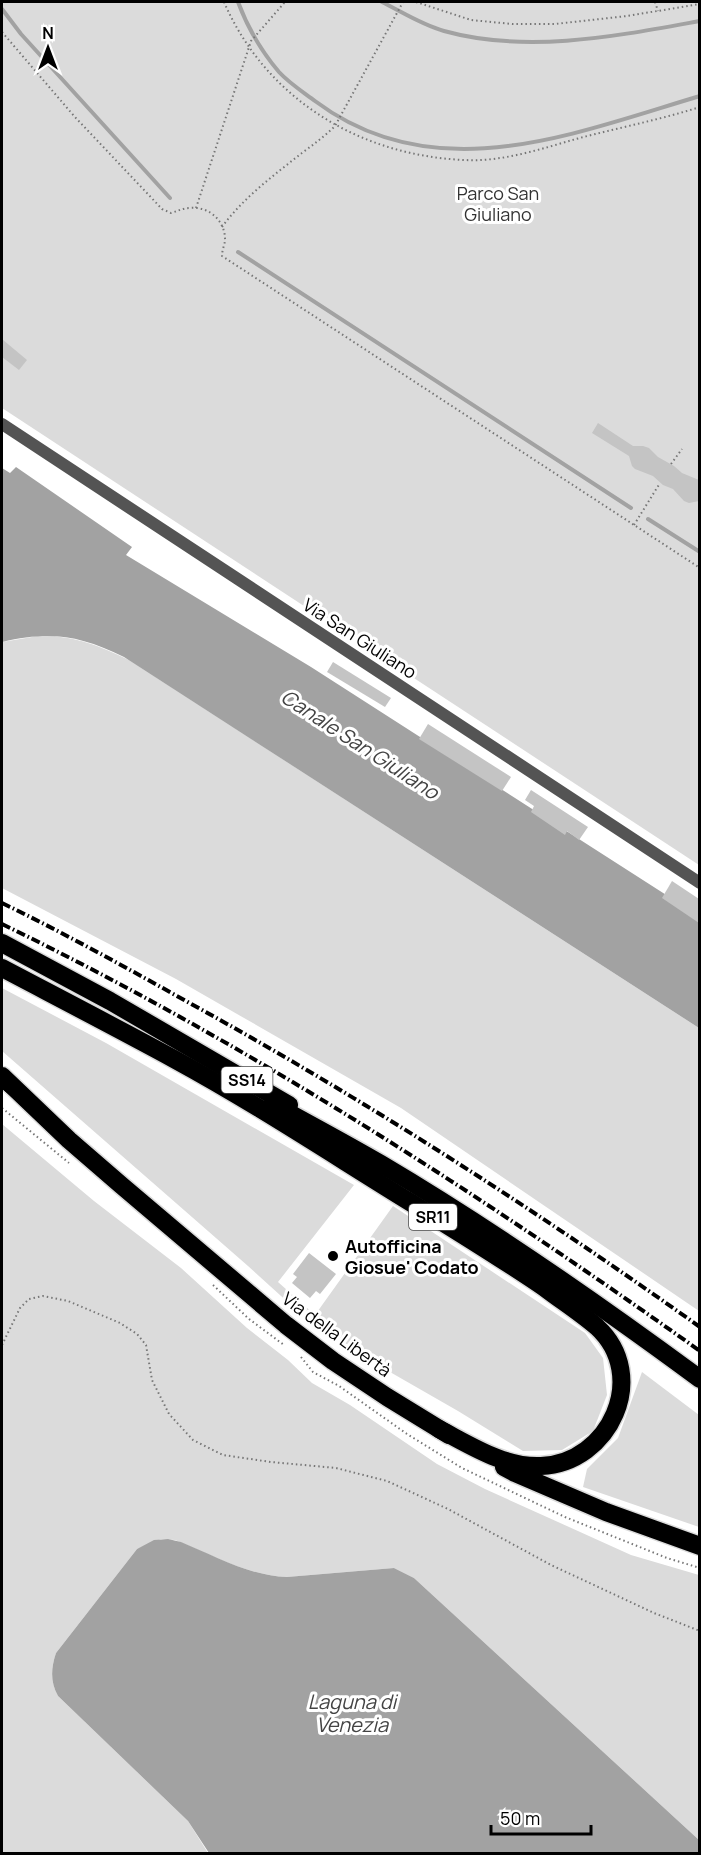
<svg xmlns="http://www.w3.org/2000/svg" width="701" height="1855" viewBox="0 0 701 1855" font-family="Manrope,sans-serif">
<rect width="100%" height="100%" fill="#fff"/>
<g fill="#dbdbdb">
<polygon points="2,2 699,2 699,865 2,408"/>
<path d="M44 635C79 638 98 645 129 660L699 1028V1311L401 1108 176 979 2 888V642Z"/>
<polygon points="2,988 106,1043 354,1185 278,1282 315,1315 393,1206 585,1333 603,1358 607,1395 593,1431 562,1450 523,1451 458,1411 383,1368 302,1315 248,1266 2,1051"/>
<path d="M2 1124 94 1201 181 1268 247 1328 288 1360 312 1383 350 1405 437 1464 485 1489 631 1555 699 1575V1840L414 1578 394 1568 287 1577C249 1576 210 1554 175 1540L161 1539 137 1549 56 1653C51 1668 50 1682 58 1696L188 1821 208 1853H2Z"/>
<polygon points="642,1372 699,1415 699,1527 583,1487 587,1469 618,1438"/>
</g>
<g fill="#a2a2a2">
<path d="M16 467 132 547 126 555 311 667 699 916V1028L124 657C79 635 50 631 2 642V468L10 473Z"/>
<path d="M168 1539 181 1542C215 1556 250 1576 287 1577L394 1568 414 1578 699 1840V1853H209L188 1821 58 1696C50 1682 51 1668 56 1653L137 1549 154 1540Z"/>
</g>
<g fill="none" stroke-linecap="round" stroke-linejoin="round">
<g stroke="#a2a2a2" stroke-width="4">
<path d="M238 2C247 26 262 52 279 72 289 83 303 92 315 101 435 191 572 134 700 96"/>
<path d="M382 2C402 12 422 25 444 31 527 54 617 36 700 21"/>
<polyline points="2,9 21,34 170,198"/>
<polyline points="238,252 631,508"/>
<polyline points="648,519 700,552"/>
</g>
</g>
<g fill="#c4c4c4">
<polygon points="2,339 27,360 19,370 2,357"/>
<polygon points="598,423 633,446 643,446 649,448 658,457 674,466 682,473 699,480 699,501 689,503 684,501 673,489 663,485 653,476 635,469 632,466 629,456 592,433"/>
<polygon points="333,662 391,698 385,707 327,672"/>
<polygon points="428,724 511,777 502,791 419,739"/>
<polygon points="531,790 588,827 579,840 567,831 565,835 531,812 534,806 525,800"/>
<polygon points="672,881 699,899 699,923 662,898"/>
<polygon points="309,1253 336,1274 320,1294 316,1291 310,1298 292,1283 297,1277 293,1274"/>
</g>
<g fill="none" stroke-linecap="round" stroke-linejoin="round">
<g stroke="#dbdbdb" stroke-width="21">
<g id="highway">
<polyline points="2,943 110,1001 289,1105"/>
<path d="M2 968C59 998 117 1028 174 1059 255 1103 332 1154 410 1202 455 1230 501 1258 545 1288 562 1301 581 1313 597 1327 650 1376 610 1463 541 1466 505 1468 470 1445 439 1429"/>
<polyline points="2,1076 69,1140 121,1185 286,1325 333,1361 387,1397 449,1435"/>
<path d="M273 1104C309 1124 345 1143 381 1164 491 1229 597 1303 700 1379"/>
<polyline points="504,1467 515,1473 606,1512 700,1546"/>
</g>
</g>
<g stroke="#767676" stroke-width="2" stroke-dasharray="1.5 3" stroke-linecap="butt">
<path d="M224 2C266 99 360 156 465 160 502 162 541 149 576 139 617 128 659 120 700 107"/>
<polyline points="416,2 471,20 512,24 555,24 627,16 700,4"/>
<polyline points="655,2 658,11"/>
<path d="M2 32 74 116 162 209 171 213C178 211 183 208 190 208 210 206 226 222 225 241 224 246 222 251 222 256L700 568"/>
<polyline points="196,208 251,41 285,2"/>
<path d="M222 227C243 198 274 175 302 153 314 144 325 136 335 126L403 2"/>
<polyline points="671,464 682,449"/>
<polyline points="634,525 660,483"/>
<polyline points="2,1108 69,1163"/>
<polyline points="213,1285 249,1319 284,1345"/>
<polyline points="2,1345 20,1308 29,1299 43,1296 68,1301 120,1323 137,1334 146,1345 152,1380 169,1414 193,1440 223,1455 271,1462 336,1468 387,1481 448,1509 551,1565 654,1613 700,1631"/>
<polyline points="301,1357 313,1372 339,1386 407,1434 462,1468 565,1517 667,1558 700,1568"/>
</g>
<polyline stroke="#545454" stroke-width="12" points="2,424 700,883"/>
<use href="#highway" stroke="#000" stroke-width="18"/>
<g stroke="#000" stroke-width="1.5">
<polyline points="2,942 109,1000 214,1059 456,1207 593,1298 700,1375"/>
<polyline points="2,1088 68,1141 268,1314 368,1389 509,1472 605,1515 654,1534 700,1548"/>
</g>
<g stroke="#000" stroke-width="4" stroke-dasharray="9 3 1.5 3" stroke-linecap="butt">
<path d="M2 903C64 933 125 967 186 1001 364 1099 534 1209 700 1327"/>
<path d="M2 924C247 1043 478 1193 700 1351"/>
</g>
</g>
<circle fill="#000" stroke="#fff" stroke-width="2" cx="333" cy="1256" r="6"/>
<g text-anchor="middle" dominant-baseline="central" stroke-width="6" stroke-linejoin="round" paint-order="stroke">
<g fill="#fff" stroke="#4c4c4c" stroke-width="1.5">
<rect x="221.5" y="1067" width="51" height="26" rx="4.5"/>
<rect x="409" y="1204" width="48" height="26" rx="4.5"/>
</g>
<g font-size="16" font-weight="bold" fill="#000">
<text x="247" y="1080">SS14</text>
<text x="433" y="1217">SR11</text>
</g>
<g font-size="18" fill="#323232" stroke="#fff">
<text x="498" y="193">Parco San<tspan x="498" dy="21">Giuliano</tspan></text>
</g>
<g font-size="18" fill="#000" stroke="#fff">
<text transform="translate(360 638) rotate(33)">Via San Giuliano</text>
<text transform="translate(337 1334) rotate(36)">Via della Libertà</text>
</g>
<g font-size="18" font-weight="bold" fill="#000" stroke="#fff" text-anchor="start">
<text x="345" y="1246">Autofficina<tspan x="345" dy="21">Giosue' Codato</tspan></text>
</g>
<g font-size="20" font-style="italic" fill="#434343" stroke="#fff">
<text transform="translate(360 744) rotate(33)">Canale San Giuliano</text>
<text x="352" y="1701">Laguna di<tspan x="352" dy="23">Venezia</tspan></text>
</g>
</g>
<rect width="701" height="1855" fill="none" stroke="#000000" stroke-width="6"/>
<g transform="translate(48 48)" stroke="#ffffff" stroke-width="4.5" paint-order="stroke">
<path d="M0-4.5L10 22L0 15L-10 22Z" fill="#000000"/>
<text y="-9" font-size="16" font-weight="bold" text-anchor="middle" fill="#000000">N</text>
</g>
<path d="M491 1825v9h100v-9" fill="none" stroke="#000000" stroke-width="3"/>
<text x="500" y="1825" font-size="18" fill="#000000" stroke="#ffffff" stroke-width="4.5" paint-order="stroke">50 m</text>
</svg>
